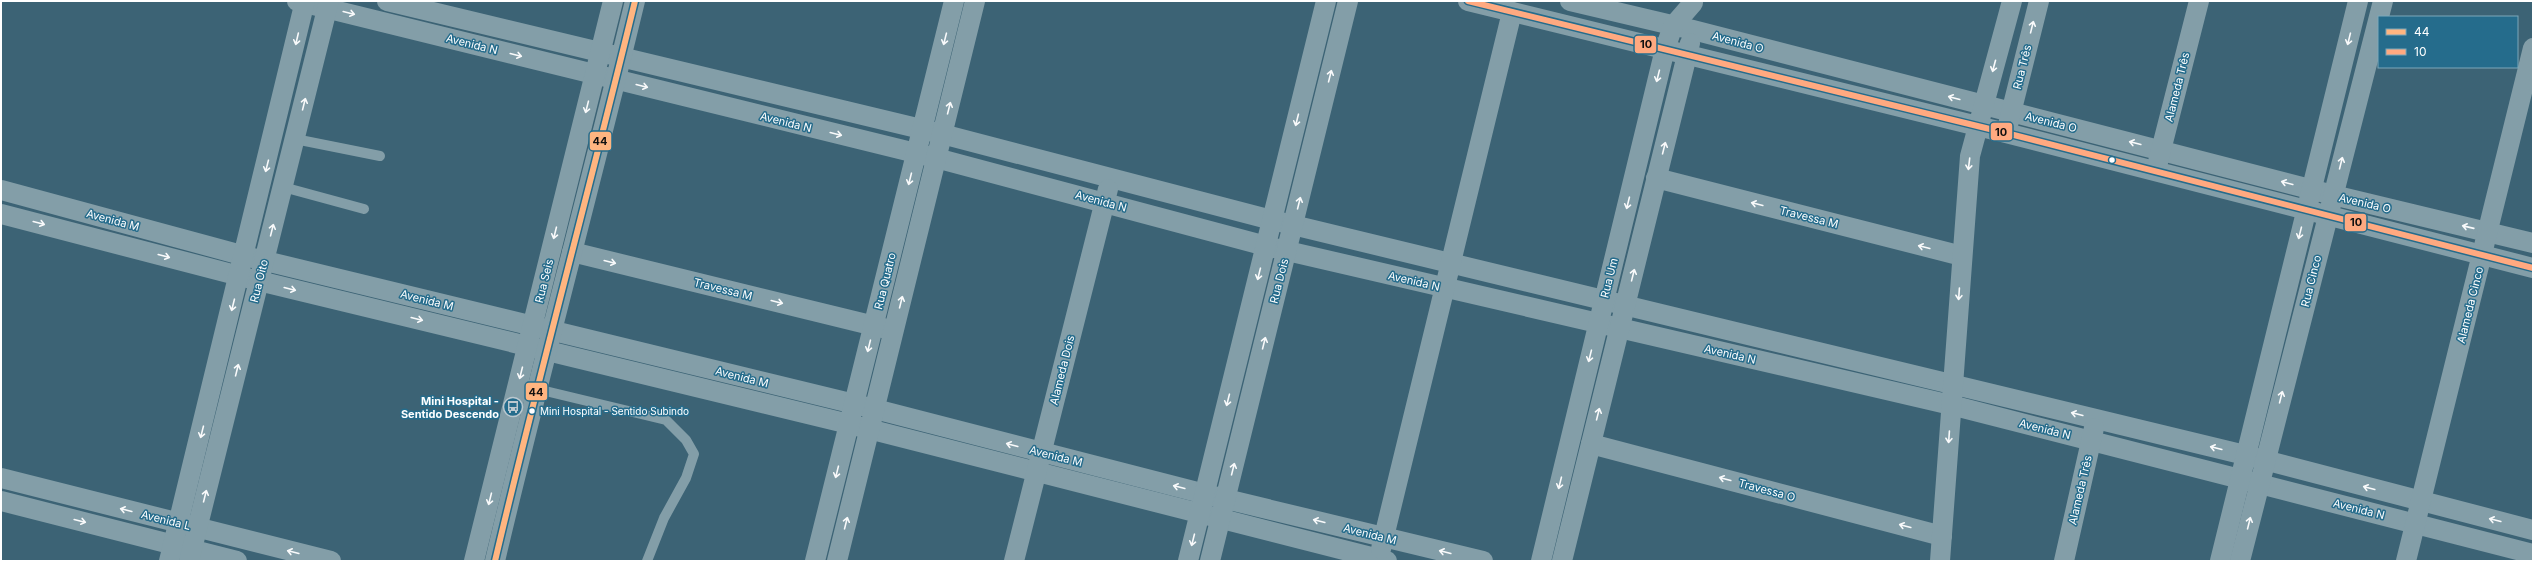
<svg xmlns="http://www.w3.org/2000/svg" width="2534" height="562" viewBox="0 0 2534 562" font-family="Inter,sans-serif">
<rect width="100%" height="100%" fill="#3c6375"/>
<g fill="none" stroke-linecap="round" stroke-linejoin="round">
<g stroke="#839ea8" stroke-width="10">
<polyline points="295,139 380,156"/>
<polyline points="283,187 364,209"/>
<polyline points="537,389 666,420 686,440 694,454 686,478 664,518 647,561"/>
</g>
<g stroke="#839ea8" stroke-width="20">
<polyline points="297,1 936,158 1266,246 1951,405 2533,554"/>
<polyline points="387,1 942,134 1272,220 2245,455 2533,530"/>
<polyline points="1468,1 2006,133 2533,268"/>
<polyline points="1570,1 1693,30 2333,195 2533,243"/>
<polyline points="2008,125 2039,1"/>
<polyline points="2158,162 2199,1"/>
<polyline points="1656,178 1962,256"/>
<polyline points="1,190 245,256 875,409 1205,494 1483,561"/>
<polyline points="1,214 259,281 849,424 1387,561"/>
<polyline points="572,252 887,329"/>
<polyline points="1591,444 1942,536"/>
<polyline points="1,478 331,561"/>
<polyline points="1,501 237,561"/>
<polyline points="1381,549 1512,12"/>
<polyline points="169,561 305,1"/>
<polyline points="189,561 329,1"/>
<polyline points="474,561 613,1"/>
<path d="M495 561C539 374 590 188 635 1"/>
<polyline points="815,561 954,1"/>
<polyline points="837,561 975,1"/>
<polyline points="1014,561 1108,189"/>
<polyline points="1188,561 1326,1"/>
<polyline points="1210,561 1348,1"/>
<polyline points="1541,561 1665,49 1673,26 1693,3"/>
<polyline points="1562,561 1690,43"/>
<polyline points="1940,561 1970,156 2012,1"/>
<polyline points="2064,561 2094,428"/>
<polyline points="2220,561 2358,1"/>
<polyline points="2240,561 2383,1"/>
<polyline points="2406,561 2533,48"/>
</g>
<g stroke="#256c8c" stroke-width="9">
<path id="bus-1" d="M495 561C539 374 590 188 635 1"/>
</g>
<g stroke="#256c8c" stroke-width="9">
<polyline id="bus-2" points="1468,1 2006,133 2533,268"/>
</g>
<use href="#bus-1" stroke="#ffb580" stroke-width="6"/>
<use href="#bus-2" stroke="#ffa980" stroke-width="6"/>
</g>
<defs><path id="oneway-shaft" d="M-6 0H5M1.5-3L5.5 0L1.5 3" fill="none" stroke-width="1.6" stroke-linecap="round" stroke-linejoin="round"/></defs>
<g stroke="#f9fafb">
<use href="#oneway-shaft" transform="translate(349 13) rotate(14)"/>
<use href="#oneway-shaft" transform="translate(2032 27) rotate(-76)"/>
<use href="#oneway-shaft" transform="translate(297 39) rotate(103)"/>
<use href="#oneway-shaft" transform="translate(945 39) rotate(104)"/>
<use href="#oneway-shaft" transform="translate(2349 39) rotate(104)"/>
<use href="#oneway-shaft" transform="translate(516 55) rotate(14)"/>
<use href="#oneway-shaft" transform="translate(1994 66) rotate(105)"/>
<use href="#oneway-shaft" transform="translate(1330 76) rotate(-76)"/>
<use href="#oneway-shaft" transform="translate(1658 76) rotate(104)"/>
<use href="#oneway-shaft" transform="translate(642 86) rotate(14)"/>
<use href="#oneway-shaft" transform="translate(1954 98) rotate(-165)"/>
<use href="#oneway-shaft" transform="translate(304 104) rotate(-76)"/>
<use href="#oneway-shaft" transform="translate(587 107) rotate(104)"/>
<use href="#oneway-shaft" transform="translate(949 108) rotate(-76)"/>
<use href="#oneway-shaft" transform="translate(1297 120) rotate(104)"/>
<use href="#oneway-shaft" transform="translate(836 134) rotate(14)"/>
<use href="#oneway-shaft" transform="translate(2135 143) rotate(-166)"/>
<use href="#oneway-shaft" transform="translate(1664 148) rotate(-76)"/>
<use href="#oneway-shaft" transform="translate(2341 163) rotate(-76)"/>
<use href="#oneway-shaft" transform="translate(1969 164) rotate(97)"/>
<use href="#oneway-shaft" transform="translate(267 166) rotate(104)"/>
<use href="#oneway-shaft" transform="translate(910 179) rotate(104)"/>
<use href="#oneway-shaft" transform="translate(2287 183) rotate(-165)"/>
<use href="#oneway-shaft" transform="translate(1299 203) rotate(-76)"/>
<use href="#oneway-shaft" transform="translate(1628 203) rotate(104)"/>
<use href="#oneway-shaft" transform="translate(1757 204) rotate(-166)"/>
<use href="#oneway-shaft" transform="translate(39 223) rotate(15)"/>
<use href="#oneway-shaft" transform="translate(2468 227) rotate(-167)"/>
<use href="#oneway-shaft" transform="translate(272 230) rotate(-76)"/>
<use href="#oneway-shaft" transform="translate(555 233) rotate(104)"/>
<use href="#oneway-shaft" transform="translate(2300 233) rotate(104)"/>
<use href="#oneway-shaft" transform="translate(1924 247) rotate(-166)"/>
<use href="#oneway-shaft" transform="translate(164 256) rotate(15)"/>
<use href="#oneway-shaft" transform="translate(610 262) rotate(14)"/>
<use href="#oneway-shaft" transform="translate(1259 274) rotate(104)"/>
<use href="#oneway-shaft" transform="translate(1633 275) rotate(-76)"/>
<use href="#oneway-shaft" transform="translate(290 289) rotate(14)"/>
<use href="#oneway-shaft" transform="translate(1959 294) rotate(94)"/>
<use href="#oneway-shaft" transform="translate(777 302) rotate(14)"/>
<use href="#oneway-shaft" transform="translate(901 302) rotate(-76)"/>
<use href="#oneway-shaft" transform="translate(233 305) rotate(104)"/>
<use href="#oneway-shaft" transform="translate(417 319) rotate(14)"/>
<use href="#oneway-shaft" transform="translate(1264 343) rotate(-76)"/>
<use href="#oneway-shaft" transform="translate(869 346) rotate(104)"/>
<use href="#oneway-shaft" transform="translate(1590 356) rotate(104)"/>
<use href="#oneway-shaft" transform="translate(237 370) rotate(-76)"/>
<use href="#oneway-shaft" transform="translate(521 373) rotate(104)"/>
<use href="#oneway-shaft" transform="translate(2281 397) rotate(-76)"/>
<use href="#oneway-shaft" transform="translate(1228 400) rotate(104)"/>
<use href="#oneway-shaft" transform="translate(1598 414) rotate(-76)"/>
<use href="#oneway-shaft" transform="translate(2077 414) rotate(-166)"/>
<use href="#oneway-shaft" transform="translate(202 432) rotate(104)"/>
<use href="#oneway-shaft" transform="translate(1949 437) rotate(94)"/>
<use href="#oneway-shaft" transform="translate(1012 445) rotate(-165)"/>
<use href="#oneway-shaft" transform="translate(2216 448) rotate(-166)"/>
<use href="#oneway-shaft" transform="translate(1233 469) rotate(-76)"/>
<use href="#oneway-shaft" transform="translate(837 472) rotate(104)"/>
<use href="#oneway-shaft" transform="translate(1725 479) rotate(-165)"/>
<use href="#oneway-shaft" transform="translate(1560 483) rotate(104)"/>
<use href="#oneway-shaft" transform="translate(1179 487) rotate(-166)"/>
<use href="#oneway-shaft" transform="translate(2369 488) rotate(-165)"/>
<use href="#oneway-shaft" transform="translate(205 496) rotate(-76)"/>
<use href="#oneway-shaft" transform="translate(490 499) rotate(104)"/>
<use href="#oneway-shaft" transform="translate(126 510) rotate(-166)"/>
<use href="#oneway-shaft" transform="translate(2495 520) rotate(-166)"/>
<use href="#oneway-shaft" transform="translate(80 521) rotate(14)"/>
<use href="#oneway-shaft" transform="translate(1319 521) rotate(-166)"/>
<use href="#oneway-shaft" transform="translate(846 523) rotate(-76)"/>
<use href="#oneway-shaft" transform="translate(2249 523) rotate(-76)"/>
<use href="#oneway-shaft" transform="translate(1905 526) rotate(-165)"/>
<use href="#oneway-shaft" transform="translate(1193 540) rotate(104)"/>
<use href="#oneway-shaft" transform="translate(293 552) rotate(-166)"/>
<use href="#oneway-shaft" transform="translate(1445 552) rotate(-166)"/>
</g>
<defs>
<g id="bus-ring" transform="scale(1)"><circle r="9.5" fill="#256c8c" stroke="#bbc8cf" stroke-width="1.5"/><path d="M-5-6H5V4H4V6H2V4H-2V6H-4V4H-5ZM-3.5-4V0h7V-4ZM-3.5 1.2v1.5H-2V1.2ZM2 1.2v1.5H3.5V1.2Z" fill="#bbc8cf"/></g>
</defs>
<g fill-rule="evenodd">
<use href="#bus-ring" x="513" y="407"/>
</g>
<g fill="#fff" stroke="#256c8c" stroke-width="1.5">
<circle cx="2112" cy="160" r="3.5"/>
<circle cx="532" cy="411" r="3.5"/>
</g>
<g text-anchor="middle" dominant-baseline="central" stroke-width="3" stroke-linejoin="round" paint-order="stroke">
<g font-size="10" fill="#fff" stroke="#256c8c" text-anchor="start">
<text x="540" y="411">Mini Hospital - Sentido Subindo</text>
</g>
<g font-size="11" fill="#fff" stroke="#256c8c">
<text transform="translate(1738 42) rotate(15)">Avenida O</text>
<text transform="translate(472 44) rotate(14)">Avenida N</text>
<text transform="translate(2022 67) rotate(-76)">Rua Três</text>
<text transform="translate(2177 87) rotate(-76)">Alameda Três</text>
<text transform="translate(786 122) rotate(14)">Avenida N</text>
<text transform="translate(2051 122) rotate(14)">Avenida O</text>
<text transform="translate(1101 201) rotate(15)">Avenida N</text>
<text transform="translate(2365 203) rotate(13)">Avenida O</text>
<text transform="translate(1809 217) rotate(14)">Travessa M</text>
<text transform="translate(113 220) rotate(15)">Avenida M</text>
<text transform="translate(1609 278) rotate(-76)">Rua Um</text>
<text transform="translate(259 281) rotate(-76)">Rua Oito</text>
<text transform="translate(544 281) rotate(-76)">Rua Seis</text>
<text transform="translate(885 281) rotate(-76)">Rua Quatro</text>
<text transform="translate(1279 281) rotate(-76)">Rua Dois</text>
<text transform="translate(1414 281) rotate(13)">Avenida N</text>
<text transform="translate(2311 281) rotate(-76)">Rua Cinco</text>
<text transform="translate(723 289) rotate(14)">Travessa M</text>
<text transform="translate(427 300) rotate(14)">Avenida M</text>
<text transform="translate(2470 305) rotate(-76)">Alameda Cinco</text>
<text transform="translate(1730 354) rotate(13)">Avenida N</text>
<text transform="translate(1062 370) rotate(-76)">Alameda Dois</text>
<text transform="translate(742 377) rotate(14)">Avenida M</text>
<text transform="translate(2045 429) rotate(14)">Avenida N</text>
<text transform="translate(1056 456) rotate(14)">Avenida M</text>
<text transform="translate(1767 490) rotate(15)">Travessa O</text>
<text transform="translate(2080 490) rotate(-77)">Alameda Três</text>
<text transform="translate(2359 509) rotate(14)">Avenida N</text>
<text transform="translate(166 520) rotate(14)">Avenida L</text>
<text transform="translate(1370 534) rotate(14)">Avenida M</text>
</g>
<g font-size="11" font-weight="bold" fill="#fff" stroke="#256c8c" text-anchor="end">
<text x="499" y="401">Mini Hospital -<tspan x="499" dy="13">Sentido Descendo</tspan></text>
</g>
</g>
<g stroke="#256c8c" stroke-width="1.5">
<rect x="1634" y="35" width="23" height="19" rx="4" fill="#ffa980"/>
<rect x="1990" y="122" width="23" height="19" rx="4" fill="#ffa980"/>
<rect x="589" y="131" width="23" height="20" rx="4" fill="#ffb580"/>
<rect x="2344" y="213" width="23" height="19" rx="4" fill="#ffa980"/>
<rect x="525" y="382" width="23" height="19" rx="4" fill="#ffb580"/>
</g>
<g font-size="11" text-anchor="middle" font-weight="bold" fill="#111">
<text x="1646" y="48">10</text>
<text x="2001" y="136">10</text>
<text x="600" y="145">44</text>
<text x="2356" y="226">10</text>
<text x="536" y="396">44</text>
</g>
<rect width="2534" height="562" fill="none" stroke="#ffffff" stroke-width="4"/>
<rect x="2378" y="16" width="140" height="52" fill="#256c8c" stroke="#7ca7ba"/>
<rect x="2386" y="29" width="20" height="6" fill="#ffb580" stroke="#7ca7ba"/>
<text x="2414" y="36" font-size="12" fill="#ffffff">44</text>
<rect x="2386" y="49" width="20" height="6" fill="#ffa980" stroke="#7ca7ba"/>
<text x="2414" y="56" font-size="12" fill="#ffffff">10</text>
</svg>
